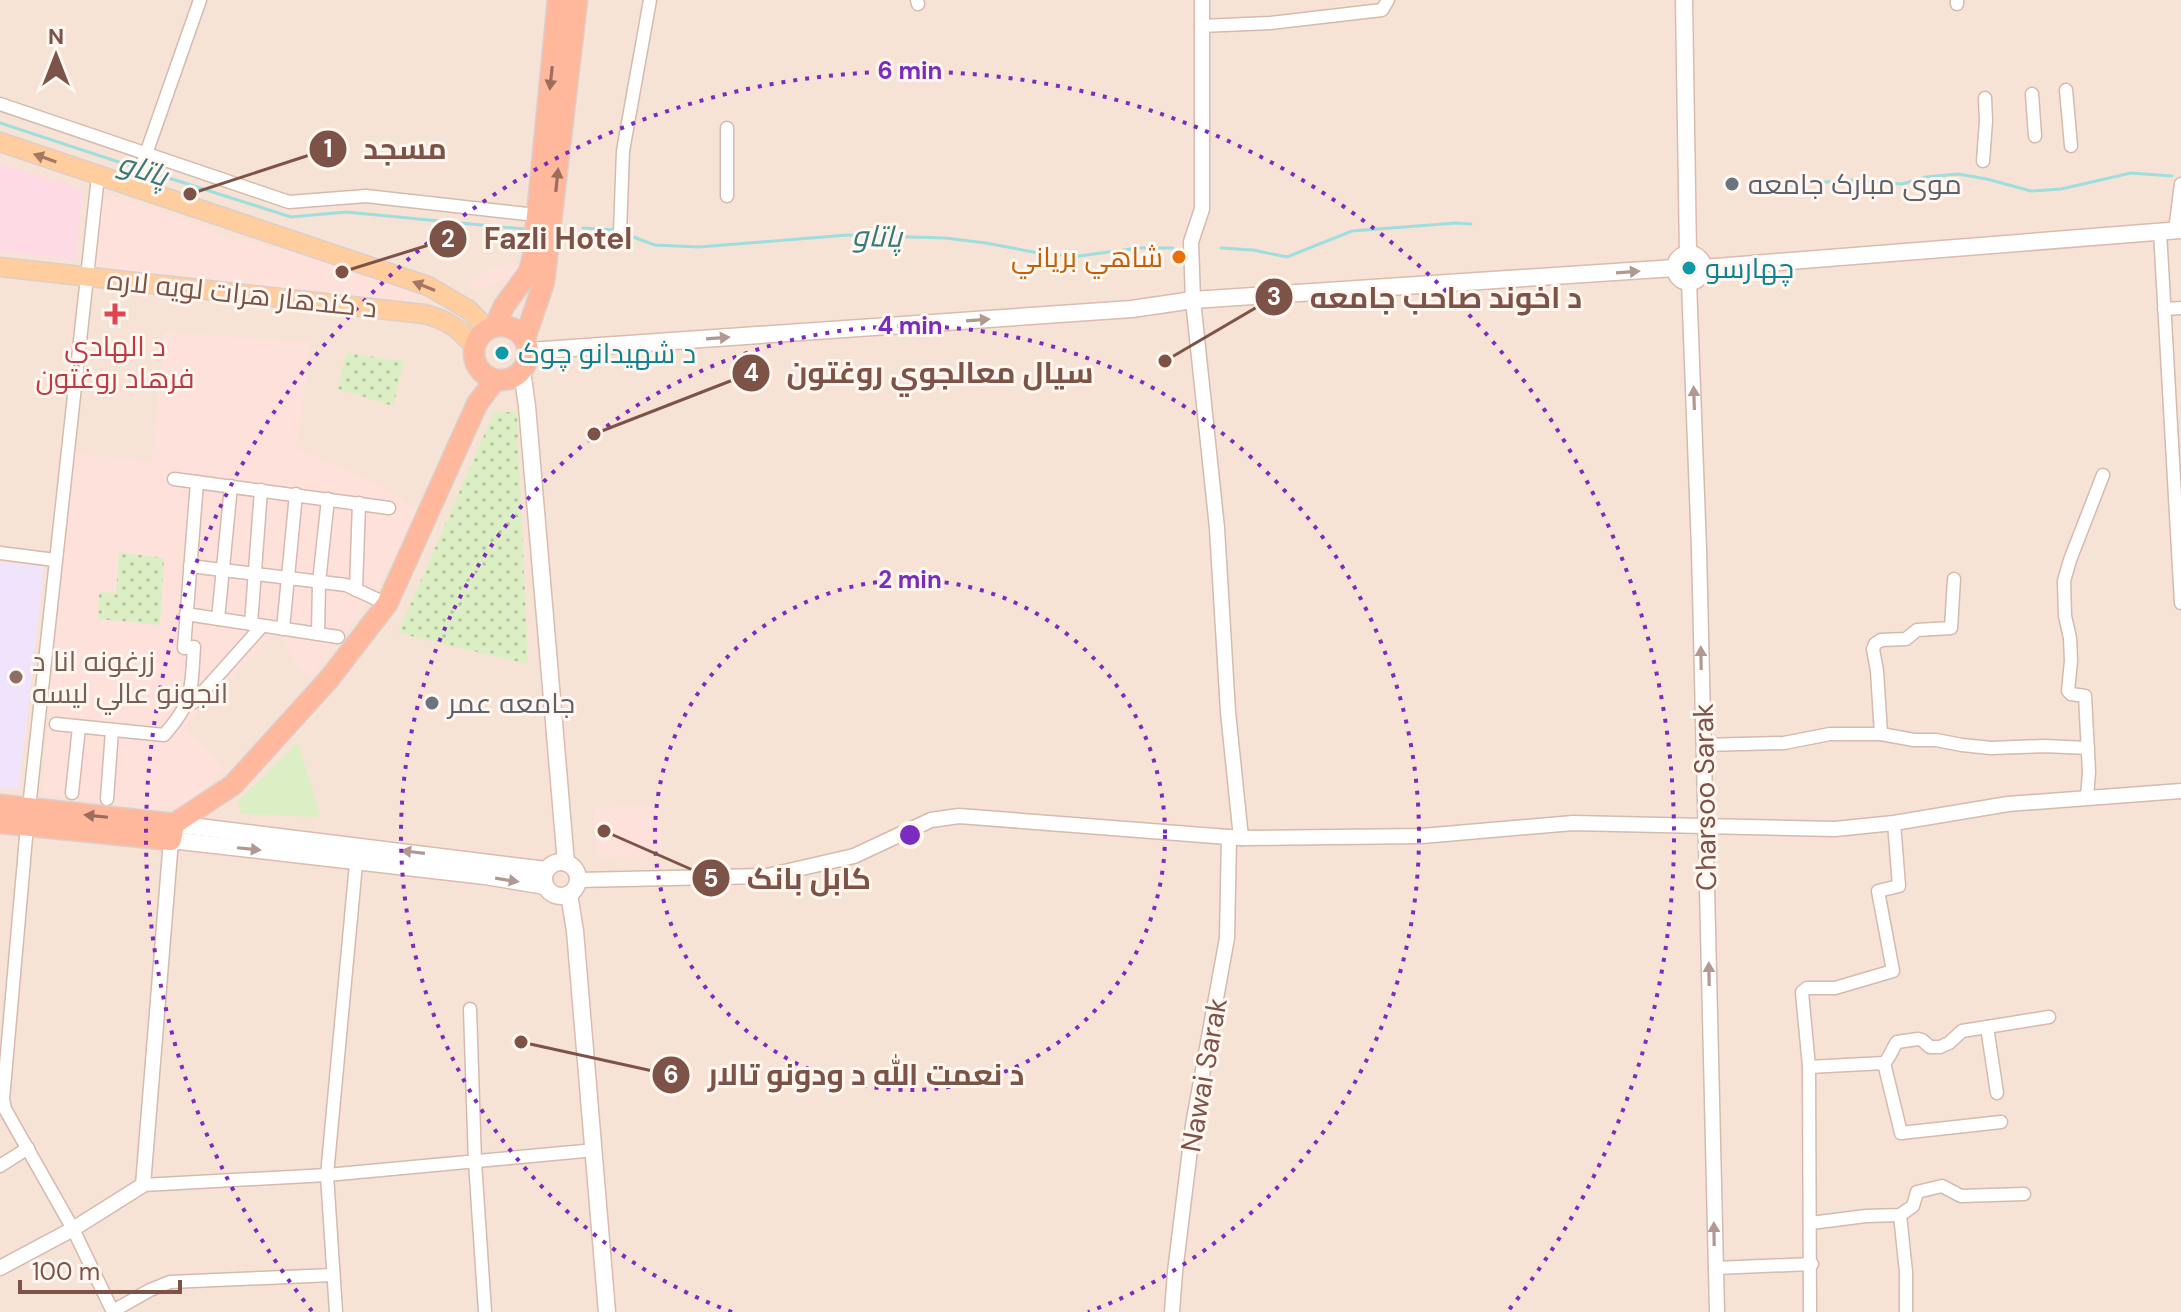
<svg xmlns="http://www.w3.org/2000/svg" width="2181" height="1312" viewBox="0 0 2181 1312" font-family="'DM Sans',Cairo,sans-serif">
<defs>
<pattern id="garden-dots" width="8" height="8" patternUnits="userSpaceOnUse" patternTransform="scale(2)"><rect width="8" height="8" fill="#dcefc4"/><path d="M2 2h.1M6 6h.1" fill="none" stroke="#b8c4a1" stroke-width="1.8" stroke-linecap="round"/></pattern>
</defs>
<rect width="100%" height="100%" fill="#fff2e8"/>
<rect fill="#f7e3d5" x="0" y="0" width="2181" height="1312"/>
<g fill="#ffe1db">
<polygon points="107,195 138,203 207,227 220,235 347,266 416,293 415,303 90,267 100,200"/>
<polygon points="508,265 523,266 512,279 500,280 480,291 469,286 484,272 495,266"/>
<polygon points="165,331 242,338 310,341 299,431 295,447 384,487 421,512 372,598 311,678 298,667 277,629 184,727 224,768 194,801 179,808 157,810 42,794 72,452 77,454 152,461"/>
<polygon points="658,805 662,855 597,858 593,808"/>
</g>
<polygon fill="#efe4fb" points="0,562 44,567 19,789 0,787"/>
<polygon fill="#fedae4" points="0,164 83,190 75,260 0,251"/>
<polygon fill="#dcefc4" points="298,743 321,817 241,814 238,801"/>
<g fill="url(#garden-dots)">
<polygon points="346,353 404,361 393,406 338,389"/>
<polygon points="494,412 517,412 528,664 398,633"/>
<polygon points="119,552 164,558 160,625 98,619 99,592 116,593"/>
</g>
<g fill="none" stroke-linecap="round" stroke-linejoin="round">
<g stroke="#9edede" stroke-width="3">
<polyline points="0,123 137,168"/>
<polyline points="144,170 291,217 346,212 524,229"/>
<polyline points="1783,186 1849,180 1902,184 1926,177 1958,174 1987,179 2031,191 2061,189 2131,173 2172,176"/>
<polyline points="583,228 615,230"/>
<polyline points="622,233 655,245 699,247 847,235 945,238 986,243 1044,254 1079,256 1138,248 1173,248"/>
<polyline points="1221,248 1253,250 1287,257 1352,231 1456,223 1471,224"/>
</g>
<g stroke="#d5baae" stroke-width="15">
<g id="minor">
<polyline points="917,0 918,4"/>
<polyline points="1957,0 1957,4"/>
<polyline points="1201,26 1270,23 1382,10 1388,0"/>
<polyline points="2066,90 2071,146"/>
<polyline points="2032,94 2035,136"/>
<polyline points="0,104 289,202 366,196 536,215"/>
<polyline points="1983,161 1986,121 1985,98"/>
<polyline points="98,176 27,826 3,1099 5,1109 73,1229 113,1312"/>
<polyline points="134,188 200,0"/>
<polyline points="727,196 727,128"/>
<polyline points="2175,230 2181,184"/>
<polyline points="620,231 623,151 650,0"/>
<polyline points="2160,231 2181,603"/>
<polyline points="2164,309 2181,308"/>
<polyline points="174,479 389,508"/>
<polyline points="0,553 55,560"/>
<polyline points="190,566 346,585 387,604"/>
<polyline points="356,590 359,503"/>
<polyline points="186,614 338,637"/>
<polyline points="218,619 231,486"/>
<polyline points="251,624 261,490"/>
<polyline points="283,629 296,494"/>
<polyline points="318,634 319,582 328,499"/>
<polyline points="194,702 262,626"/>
<path d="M56 724 164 735C194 701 191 691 194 647L184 648 197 482"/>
<polyline points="1881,734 1877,671 1873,649 1875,644 1881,640 1906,639 1917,630 1951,628 1954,579"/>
<polyline points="1703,745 1784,743 1830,734 1881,734 1914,740 1936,740 1962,745 1991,748 2044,746 2088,748"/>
<polyline points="72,793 79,727"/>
<polyline points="2087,797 2089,772 2085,696 2071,694 2068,691 2071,661 2070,638 2065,616 2064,581 2070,560 2103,475"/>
<polyline points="107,799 112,730"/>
<polyline points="470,1009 475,1162 485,1312"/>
<polyline points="1987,1027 1997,1093"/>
<polyline points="1884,1063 1901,1133 2001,1122"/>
<path d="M1809 1067 1884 1063C1890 1058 1892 1049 1897 1042L1918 1039 1922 1040 1930 1047H1940L1949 1043 1962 1031 2049 1017"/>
<polyline points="0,1166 28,1148"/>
<polyline points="143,1185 327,1175 595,1150"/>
<polyline points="1900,1215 1906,1272 1906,1312"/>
<polyline points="1811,1223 1866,1216 1900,1215 1913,1206 1917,1192 1942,1186 1961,1196 2024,1194"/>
<polyline points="1715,1268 1812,1264"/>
<polyline points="113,1311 150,1290 170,1282 332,1275"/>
<polyline points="336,1312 327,1175 357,853"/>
<polyline points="1810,1312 1809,1067 1802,992 1807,988 1835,988 1893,971 1878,891 1899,886 1894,823"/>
</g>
</g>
<g stroke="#d5baae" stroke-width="17">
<g id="tertiary">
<polyline points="1202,0 1202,209 1191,242 1193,300 1217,528 1228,712 1241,838"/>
<polyline points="1689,282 1699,549 1717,1312"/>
<polyline points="578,880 767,876 854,856 931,820 959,816 1241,838 1422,836 1573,823 1835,829 1894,823 2008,804 2181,791"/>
<polyline points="0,1268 73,1229 143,1185 171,840"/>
<polyline points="1172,1312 1175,1272 1193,1125 1227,938 1229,837"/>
</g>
</g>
<g stroke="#dbbbae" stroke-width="19">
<g id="secondary">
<polyline points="1684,0 1688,254"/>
<circle cx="1689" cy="268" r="14"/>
<polyline points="1703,268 2181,230"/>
<polyline points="529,351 1132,309 1193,300 1675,268"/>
<polyline points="522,371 527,406 566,863"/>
<polyline points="174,824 546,870"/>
<polyline points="171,840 485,876 545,886"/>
<circle cx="561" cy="879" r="17"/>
<polyline points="569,894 575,931 607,1312"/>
</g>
</g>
<g stroke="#dbcfcc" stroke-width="21">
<g id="primary">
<polyline points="0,142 428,286 469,310 487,329"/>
<path d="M0 267 424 314C448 320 458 328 474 346"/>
</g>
</g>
<g stroke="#dbcfcc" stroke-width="23">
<g id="trunk">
<circle cx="501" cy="353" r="27"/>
<polyline points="495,326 504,306 529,272 533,257 558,0"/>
<polyline points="525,338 544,282 577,0"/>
<polyline points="0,805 174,824 233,785 329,679 387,604 477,404 495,380"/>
<polyline points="0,823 171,840 174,824"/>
</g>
</g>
<use href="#minor" stroke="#fff" stroke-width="12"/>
<use href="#tertiary" stroke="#fff" stroke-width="14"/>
<use href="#secondary" stroke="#fff" stroke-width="16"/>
<use href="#primary" stroke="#ffcd9e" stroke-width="18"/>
<use href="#trunk" stroke="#ffb89c" stroke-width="20"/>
</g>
<defs><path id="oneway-solid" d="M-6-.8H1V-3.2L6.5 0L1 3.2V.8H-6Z" transform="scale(2)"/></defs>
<g fill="#9e6c5d">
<use href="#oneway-solid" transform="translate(551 78) rotate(96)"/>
<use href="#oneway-solid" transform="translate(557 180) rotate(-84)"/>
<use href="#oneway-solid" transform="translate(96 816) rotate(-174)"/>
</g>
<g fill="#a47862">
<use href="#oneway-solid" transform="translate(45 158) rotate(-161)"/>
<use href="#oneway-solid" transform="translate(424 286) rotate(-158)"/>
</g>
<g fill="#b19891">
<use href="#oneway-solid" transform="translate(1628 272) rotate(-4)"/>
<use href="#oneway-solid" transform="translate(978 320) rotate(-4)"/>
<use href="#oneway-solid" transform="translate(718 338) rotate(-4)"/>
<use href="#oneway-solid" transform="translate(1694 398) rotate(-92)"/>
<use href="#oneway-solid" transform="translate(1701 658) rotate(-91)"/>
<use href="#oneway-solid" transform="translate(249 849) rotate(6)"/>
<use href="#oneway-solid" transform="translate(413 852) rotate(-173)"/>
<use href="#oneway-solid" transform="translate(507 880) rotate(9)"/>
<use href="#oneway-solid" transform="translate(1709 974) rotate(-91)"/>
<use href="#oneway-solid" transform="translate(1714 1234) rotate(-91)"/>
</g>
<g fill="none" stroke="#7b2cbf" stroke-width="4" stroke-dasharray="4 8">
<circle cx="910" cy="835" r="255"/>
<path d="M732 1312A509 509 0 1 1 1088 1312"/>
<path d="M312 1311A764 764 0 1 1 1508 1311"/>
</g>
<g fill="#6b7280" stroke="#fff7f0" stroke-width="3">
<circle cx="1732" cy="184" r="8"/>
<circle cx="432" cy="703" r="8"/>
</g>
<circle fill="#e8710a" stroke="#fff7f0" stroke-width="3" cx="1179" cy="257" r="8"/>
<g fill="#0f9aa8" stroke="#fff7f0" stroke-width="3">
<circle cx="1689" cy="268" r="8"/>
<circle cx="502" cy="353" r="8"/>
</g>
<path fill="#e0444e" stroke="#fff7f0" stroke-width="3" d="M111 302h8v8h8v8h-8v8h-8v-8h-8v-8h8z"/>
<circle fill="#8d6e63" stroke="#fff7f0" stroke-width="3" cx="16" cy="677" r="8"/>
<g text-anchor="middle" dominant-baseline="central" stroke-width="6" stroke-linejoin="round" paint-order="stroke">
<g font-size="28" fill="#5b616d" stroke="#fff7f0" text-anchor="start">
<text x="1748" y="184">موی مبارک جامعه</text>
<text x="448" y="703">جامعه عمر</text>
</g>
<g font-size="28" fill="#c56008" stroke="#fff7f0" text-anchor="end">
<text x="1163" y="257">شاهي برياني</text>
</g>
<g font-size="28" fill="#0d838f" stroke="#fff7f0" text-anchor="start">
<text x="1705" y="268">چهارسو</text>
<text x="518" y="353">د شهيدانو چوک</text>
</g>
<g font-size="28" fill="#7d5348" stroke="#fff7f0">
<text transform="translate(242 294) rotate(6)">د کندهار هرات لویه لاره</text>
<text transform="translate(1705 797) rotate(-91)">Charsoo Sarak</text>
<text transform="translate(1204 1075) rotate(-80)">Nawai Sarak</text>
</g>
<g font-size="28" fill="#be3a42" stroke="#fff7f0">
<text x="115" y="346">د الهادي<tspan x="115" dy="32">فرهاد روغتون</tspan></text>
</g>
<g font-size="28" fill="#785e54" stroke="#fff7f0" text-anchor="start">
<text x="32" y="661">زرغونه انا د<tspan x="32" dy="32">انجونو عالي لیسه</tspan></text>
</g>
<g font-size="30" font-style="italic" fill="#367b7b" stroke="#fff7f0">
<text transform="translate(143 169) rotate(18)">پاتاو</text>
<text transform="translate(877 236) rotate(1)">پاتاو</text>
</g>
</g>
<circle cx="910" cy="835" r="12" fill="#7b2cbf" stroke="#fff7f0" stroke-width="4"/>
<g font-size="24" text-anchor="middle" font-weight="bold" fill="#7b2cbf" stroke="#fff7f0" stroke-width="6" stroke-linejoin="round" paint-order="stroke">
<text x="910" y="79">6 min</text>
<text x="910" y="334">4 min</text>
<text x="910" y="588">2 min</text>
</g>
<path fill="none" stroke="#7d5348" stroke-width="3" d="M190 194L328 149M342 272L448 239M1165 361L1274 297M594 434L751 373M604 831L711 878M521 1042L671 1075"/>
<g fill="#7d5348" stroke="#fff7f0" stroke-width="3">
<circle cx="190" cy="194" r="8"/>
<circle cx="342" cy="272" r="8"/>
<circle cx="1165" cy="361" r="8"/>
<circle cx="594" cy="434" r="8"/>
<circle cx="604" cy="831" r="8"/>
<circle cx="521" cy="1042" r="8"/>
<circle cx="328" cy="149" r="20"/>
<circle cx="448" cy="239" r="20"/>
<circle cx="1274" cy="297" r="20"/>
<circle cx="751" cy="373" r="20"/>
<circle cx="711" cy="878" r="20"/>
<circle cx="671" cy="1075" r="20"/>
</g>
<g font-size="24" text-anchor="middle" font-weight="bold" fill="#fff">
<text x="328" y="157">1</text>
<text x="448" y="247">2</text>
<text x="1274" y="305">3</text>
<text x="751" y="381">4</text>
<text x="711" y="887">5</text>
<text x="671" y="1083">6</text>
</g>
<g font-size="30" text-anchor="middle" font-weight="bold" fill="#7d5348" stroke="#fff7f0" stroke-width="6" stroke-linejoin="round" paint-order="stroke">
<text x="405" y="159">مسجد</text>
<text x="558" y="249">Fazli Hotel</text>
<text x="1446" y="308">د اخوند صاحب جامعه</text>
<text x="940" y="383">سيال معالجوي روغتون</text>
<text x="809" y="889">کابل بانک</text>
<text x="866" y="1085">د نعمت الله د ودونو تالار</text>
</g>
<g transform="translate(56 56)" stroke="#fff7f0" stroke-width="6" paint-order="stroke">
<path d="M0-6L14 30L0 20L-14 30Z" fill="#7d5348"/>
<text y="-12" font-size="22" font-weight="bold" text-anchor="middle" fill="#7d5348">N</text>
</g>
<path d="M20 1280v12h160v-12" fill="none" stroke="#7d5348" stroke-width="4"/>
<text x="32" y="1280" font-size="24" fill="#7d5348" stroke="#fff7f0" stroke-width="6" paint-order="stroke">100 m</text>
</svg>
